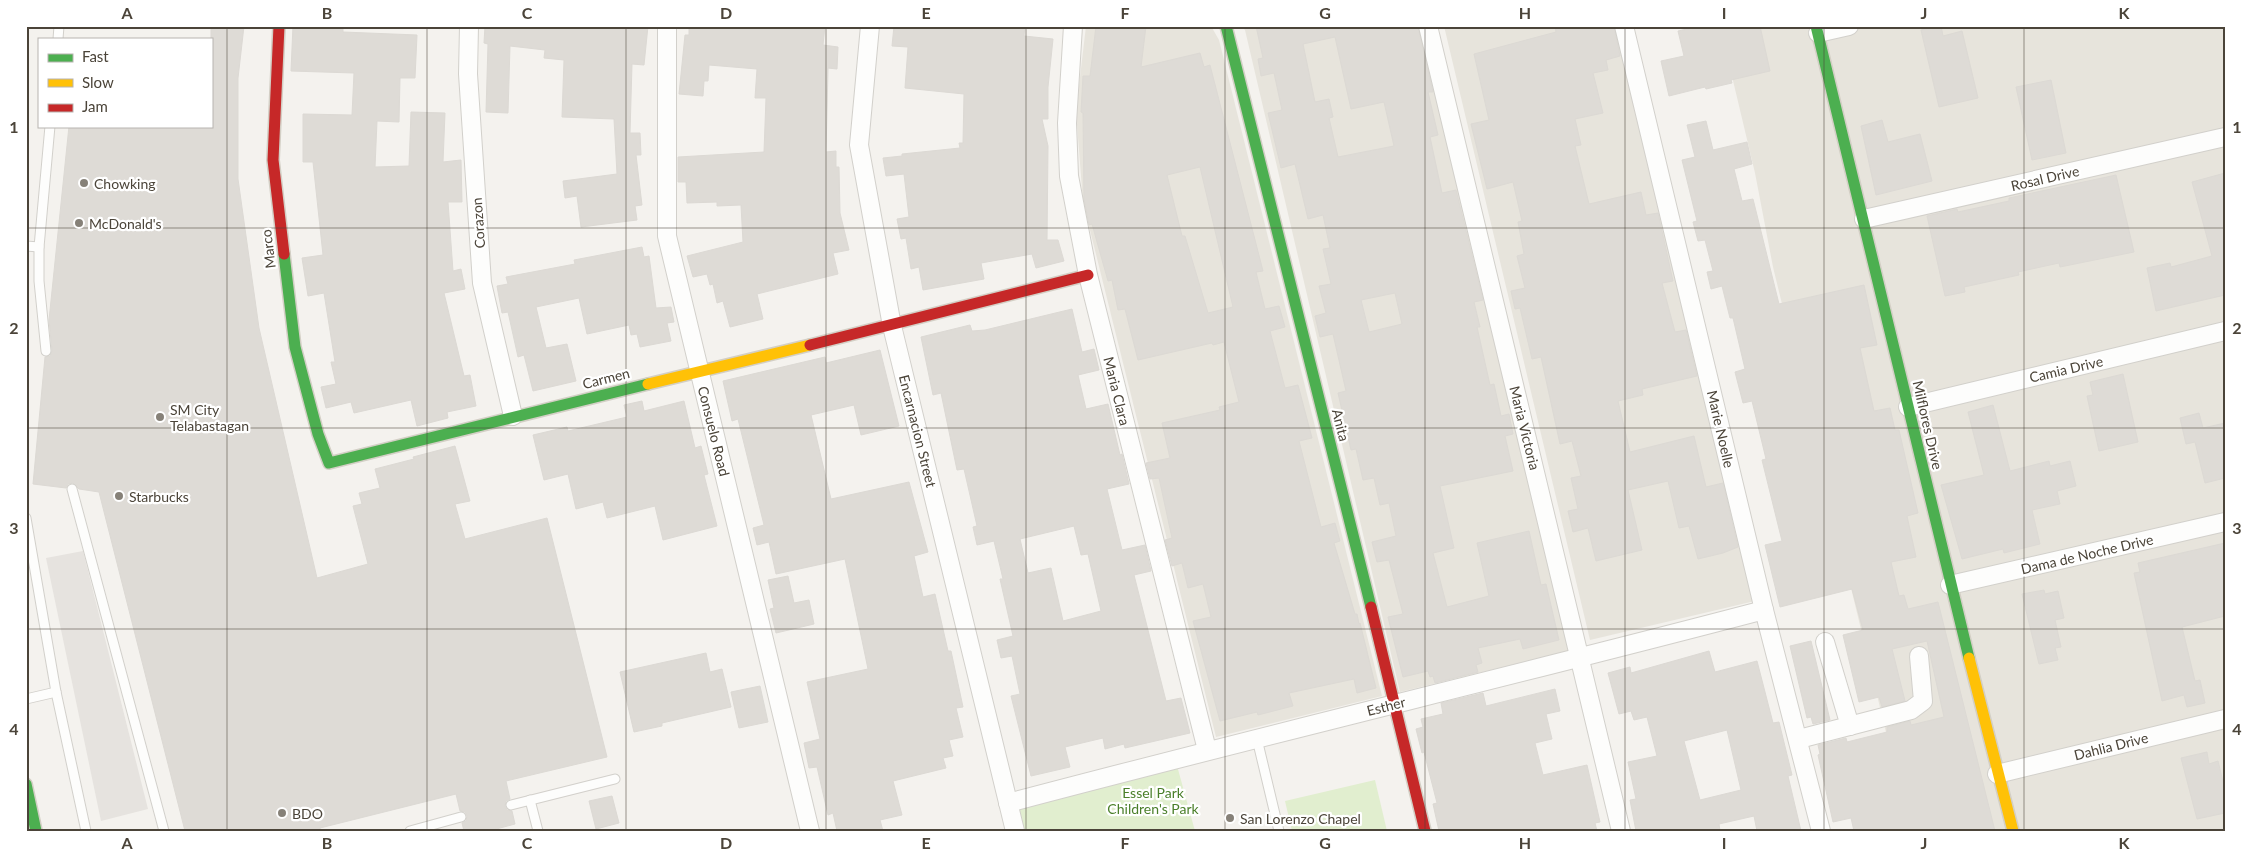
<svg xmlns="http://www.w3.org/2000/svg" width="2251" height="857" viewBox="0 0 2251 857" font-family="Lato,sans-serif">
<rect width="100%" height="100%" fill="#f4f2ee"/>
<g fill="#e7e4dc">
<polygon points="1086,26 1211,26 1219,40 1382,696 1216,737 1083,202 1076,111"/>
<polygon points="1241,26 1422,26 1570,651 1400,692 1245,30"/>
<polygon points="1444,26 1619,26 1759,600 1590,640"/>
<polygon points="1720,26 2225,26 2225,831 1910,831 1773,267 1755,173"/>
</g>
<g fill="#e1eecf">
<polygon points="1176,762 1195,831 1019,831 1013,805"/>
<polygon points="1375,780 1387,831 1292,831 1285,801"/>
</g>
<polygon fill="#e6e3df" points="83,551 148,809 101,821 46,558"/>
<g fill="#dedbd6" stroke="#dcd9d4" fill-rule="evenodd">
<polygon points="211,26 244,26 238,78 238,179 259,328 317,578 368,564 353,506 362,504 359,493 380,488 375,469 414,459 413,457 455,446 470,501 455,504 465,539 547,518 607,757 506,781 510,799 506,801 505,806 507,810 512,811 515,824 489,831 464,831 462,823 466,821 467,816 465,812 460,811 456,794 320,828 320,831 185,831 99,492 79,489 73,483 68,484 66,488 33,484 45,357 50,356 52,351 49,320 69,126 211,126"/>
<polygon points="293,26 343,26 343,32 417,35 415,78 400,78 399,122 377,121 375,167 409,166 411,112 445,113 443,162 461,160 462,202 448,202 453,271 461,269 465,289 444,293 464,376 470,375 476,406 447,412 448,418 417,426 411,400 354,413 351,402 326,408 321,387 336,384 331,362 335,362 324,293 308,296 302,258 323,255 313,162 303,162 303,114 352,115 354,73 291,71"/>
<polygon points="485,26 648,26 644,65 632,64 630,133 640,133 641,155 636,155 642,205 635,206 637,220 581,227 577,196 565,198 563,181 617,174 614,119 562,117 564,60 544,58 545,50 510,46 508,113 486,112 488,44 484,43"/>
<polygon points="689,26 825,26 823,45 838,47 837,69 828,68 826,152 836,151 836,167 839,167 840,213 849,250 833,253 838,274 757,294 763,319 730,327 723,301 717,303 713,284 710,285 707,274 693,277 687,256 743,242 741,205 717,206 717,202 687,203 686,182 678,182 678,157 764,152 766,98 755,98 757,69 709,65 708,81 704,81 703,96 679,94 685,35 689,35"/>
<polygon points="894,26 946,26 973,29 974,26 1025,26 1024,36 1053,39 1048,87 1048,119 1042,119 1048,146 1047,240 1058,240 1064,261 1036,268 1032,254 981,263 984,279 923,290 919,267 911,269 906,238 901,239 897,219 909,217 904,174 886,176 883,158 902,156 902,154 960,148 959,143 963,143 964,94 905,88 908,47 892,46"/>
<path d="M1096 26H1146L1141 67 1200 53 1204 67 1210 65 1263 271 1256 272 1265 309 1279 306 1285 327 1270 331 1285 388 1298 385 1312 438 1299 441 1321 527 1335 523 1340 541 1334 543 1355 614H1357L1359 624 1360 623 1376 688 1357 693 1354 679 1289 693 1293 706 1258 715 1257 712 1220 721 1193 621 1211 617 1203 584 1188 588 1182 563 1172 566 1165 540 1172 538 1159 478 1150 479 1146 463 1170 458 1162 423 1220 410 1219 407 1239 402 1224 342 1213 345 1212 343 1138 360 1125 309 1118 310 1112 280 1108 281 1092 224 1089 225 1084 199 1083 113 1081 112 1083 76H1090ZM1200 167 1233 307 1208 313 1185 236H1182L1167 175Z"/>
<path d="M1256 26H1418L1433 92H1428L1438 135 1430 137 1442 193 1456 190 1483 300 1474 302 1480 327H1477L1490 385 1494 384 1501 416 1509 414 1513 434 1505 436 1513 471 1440 486 1454 548 1433 553 1447 607 1489 596 1477 543 1529 531 1541 585 1546 584 1559 640 1523 649 1520 639 1478 648 1482 663 1476 665 1478 672 1435 683 1433 676 1430 677 1428 671 1403 677 1388 617 1403 614 1389 560 1377 562 1372 542 1396 536 1389 503 1380 505 1374 478 1363 480 1356 449 1351 450 1338 393 1346 391 1333 334 1320 337 1315 316 1326 313 1319 286 1331 284 1323 249 1330 248 1323 215 1308 219 1295 164 1281 168 1268 113 1282 110 1274 73 1261 76 1258 59 1263 58ZM1335 37 1351 109 1384 102 1394 146 1338 157 1329 118 1333 117 1329 99 1315 102 1303 44ZM1395 293 1402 324 1369 332 1361 300Z"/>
<polygon points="1555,26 1614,26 1620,56 1606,60 1608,70 1593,73 1603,113 1575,119 1581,145 1575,146 1589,204 1641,192 1646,215 1658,213 1673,281 1662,283 1675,332 1686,330 1697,376 1642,389 1643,395 1618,401 1630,452 1694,436 1706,487 1723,483 1738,547 1723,553 1698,559 1689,526 1679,528 1668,481 1628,490 1642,550 1596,561 1588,528 1573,532 1568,511 1578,509 1571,478 1581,476 1572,441 1560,444 1541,357 1532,359 1520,308 1515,309 1511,291 1525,288 1517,256 1524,254 1518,222 1522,221 1513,182 1487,189 1471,124 1489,120 1474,54 1556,32"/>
<polygon points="1700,26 1760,26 1770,71 1731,80 1732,83 1706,89 1705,87 1669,96 1661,61 1684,56 1678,31"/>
<polygon points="1936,26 1941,26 1943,36 1962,31 1978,98 1939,107 1921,30"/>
<polygon points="2051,80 2066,153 2032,160 2016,87"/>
<polygon points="1882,120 1888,142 1920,134 1932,181 1876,195 1861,126"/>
<polygon points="1706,121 1713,150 1747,142 1752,164 1734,169 1742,201 1753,199 1779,304 1864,285 1877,345 1860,348 1874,411 1890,408 1895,430 1899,430 1918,513 1907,516 1916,557 1891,562 1899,596 1904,595 1908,609 1938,602 1995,831 1854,831 1851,818 1833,822 1818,755 1820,754 1818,745 1846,738 1847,742 1887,732 1887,727 1910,721 1911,725 1944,717 1927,641 1892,649 1905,701 1882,707 1879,697 1859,702 1843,635 1863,630 1852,589 1780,607 1765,545 1782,541 1762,460 1766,459 1752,401 1743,403 1735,372 1745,369 1733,318 1730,318 1722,286 1711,289 1707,272 1713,271 1705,240 1698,241 1693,222 1697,221 1682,160 1695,157 1687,125"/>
<polygon points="2225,173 2225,295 2156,311 2147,268 2170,263 2171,267 2212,256 2192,182"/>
<polygon points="2116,175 2134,252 2060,267 2059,263 2018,272 2019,275 1964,287 1965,292 1945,296 1927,216 1957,209 1958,212 2009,201 2009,198"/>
<polygon points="642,247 644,257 649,256 656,308 671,307 674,322 667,323 671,341 640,347 637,334 631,335 629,325 587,334 579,298 536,307 546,348 567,344 576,381 533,391 524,355 518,357 508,312 502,313 497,286 508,284 506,277 575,264 574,260"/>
<path d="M1072 309 1082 352 1094 349 1099 370 1078 375 1086 409 1108 404 1120 455 1122 454 1129 484 1107 489 1122 550 1145 545 1151 571 1134 575 1166 701 1181 698 1190 733 1125 748 1124 744 1105 749 1103 738 1065 747 1070 767 1031 776 1011 696 1020 694 1012 656 1001 658 997 640 1013 636 1000 579H1003L994 541 977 545 973 527 977 526 964 469 957 470 941 393 933 395 921 337 970 325 972 331 985 330ZM1074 526 1081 555 1088 554 1101 611 1063 621 1051 568 1028 573 1020 539Z"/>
<polygon points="880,350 899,426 861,435 854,405 811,415 831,499 909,482 928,552 914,556 923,597 935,594 948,651 951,651 963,707 956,708 963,737 949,740 953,756 943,758 946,768 893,781 902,815 880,820 883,831 837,831 833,813 828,815 817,767 809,768 804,743 820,739 807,682 868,669 845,559 776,574 769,542 757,545 753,528 764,525 738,419 732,421 723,381 825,357 826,363"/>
<polygon points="2123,374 2138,442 2099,451 2087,396 2093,395 2090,382"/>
<polygon points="642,401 644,411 684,401 695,448 701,446 708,474 704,475 717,526 663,540 655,506 607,518 603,502 576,509 568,474 544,480 533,435 567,427 568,431 627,417 624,405"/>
<polygon points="1993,405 2010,471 2049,461 2050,466 2070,461 2076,486 2057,491 2060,504 2032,510 2040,544 2004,553 2003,549 1962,559 1941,485 1984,475 1968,412"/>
<polygon points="2199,413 2203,428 2225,423 2225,478 2205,483 2195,442 2186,444 2180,418"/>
<polygon points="2225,543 2225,616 2182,627 2195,681 2200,680 2205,703 2187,707 2184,695 2162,701 2134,573 2140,572 2138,563"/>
<polygon points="788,576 794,603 809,600 814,624 776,633 770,609 774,608 768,580"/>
<polygon points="2044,590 2045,594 2058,591 2064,618 2055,620 2061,647 2055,648 2058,660 2039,664 2022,594"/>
<polygon points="1811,641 1830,720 1813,724 1811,717 1807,718 1790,646"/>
<path d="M1709 651 1715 672 1757 661 1773 723 1779 722 1792 775 1788 776 1801 831H1757L1754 816 1719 824 1720 831H1636L1630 800 1636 799 1628 762 1657 756 1647 717 1634 720 1631 711 1619 714 1608 673 1630 667 1631 673ZM1727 730 1741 790 1700 800 1684 741Z"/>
<polygon points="706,653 710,672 722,669 731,707 662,723 662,726 634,732 620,672"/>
<polygon points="760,686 768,722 739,728 731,692"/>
<polygon points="1555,689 1560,711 1546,714 1552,739 1535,743 1543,775 1587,765 1600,822 1595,823 1597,831 1439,831 1433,804 1437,803 1424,752 1422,753 1416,729 1423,727 1421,719 1443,714 1441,703 1483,693 1486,706"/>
<polygon points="2207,752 2209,764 2218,761 2225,790 2225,813 2197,819 2181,758"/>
<polygon points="612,796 619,823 596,829 589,801"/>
</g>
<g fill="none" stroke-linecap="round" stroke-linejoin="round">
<g stroke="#d2d0cb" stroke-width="11">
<g id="lane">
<polyline points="58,39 59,26"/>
<polyline points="26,246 39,247"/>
<polyline points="46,351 39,281 39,247 50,126"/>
<polyline points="72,489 164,831"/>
<polyline points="26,518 56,692 86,831"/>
<polyline points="26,699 56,692"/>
<polyline points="1257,739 1279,831"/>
<polyline points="530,800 538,831"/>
<polyline points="511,805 615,779"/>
<polyline points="410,831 461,817"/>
</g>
</g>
<g stroke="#d2d0cb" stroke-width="20">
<g id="street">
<polyline points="469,26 468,74 482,283 513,416"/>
<polyline points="667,26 667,236 810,831"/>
<polyline points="870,26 859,145 892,326 1015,831"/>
<polyline points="1073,26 1067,123 1069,176 1088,275 1207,750"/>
<polyline points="1428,26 1621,831"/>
<polyline points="1624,26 1764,610 1821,831"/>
<polyline points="1818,33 1849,26"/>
<polyline points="1864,219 2225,137"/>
<polyline points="1908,407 2225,331"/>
<polyline points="1950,585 2225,522"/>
<polyline points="1825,642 1850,726"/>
<polyline points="1799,739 1911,710 1923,701 1919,656"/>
<polyline points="1997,774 2225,719"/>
<path d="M1008 803C1260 736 1513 676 1764 610"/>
</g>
</g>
<g stroke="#d3cfc5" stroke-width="14">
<g id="fast">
<polyline points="1226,26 1371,607"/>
<polyline points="1816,26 1969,658"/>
<polyline points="284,254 295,347 318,434 329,463 648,384"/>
<polyline points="26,784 36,831"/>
</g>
</g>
<g stroke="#d3cfc5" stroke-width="14">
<g id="slow">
<polyline points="648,384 810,345"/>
<polyline points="1969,658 2013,831"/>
</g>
</g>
<g stroke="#d3cfc5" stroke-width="14">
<g id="jam">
<polyline points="279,26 273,160 284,254"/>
<polyline points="810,345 1088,275"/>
<polyline points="1371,607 1425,831"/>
</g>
</g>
<use href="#lane" stroke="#fdfdfc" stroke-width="9"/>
<use href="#street" stroke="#fdfdfc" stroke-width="18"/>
<use href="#fast" stroke="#4caf50" stroke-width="11"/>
<use href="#slow" stroke="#ffc107" stroke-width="11"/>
<use href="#jam" stroke="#c62828" stroke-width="11"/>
</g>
<path fill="none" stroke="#4b4439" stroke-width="1" stroke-opacity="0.55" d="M227 26V831M427 26V831M626 26V831M826 26V831M1026 26V831M1225 26V831M1425 26V831M1625 26V831M1824 26V831M2024 26V831M26 228H2225M26 428H2225M26 629H2225"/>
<g fill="#868178" stroke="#fff" stroke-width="2">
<circle cx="84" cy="183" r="5"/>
<circle cx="79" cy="223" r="5"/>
<circle cx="160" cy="417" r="5"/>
<circle cx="119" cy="496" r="5"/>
<circle cx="282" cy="813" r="5"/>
<circle cx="1230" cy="818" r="5"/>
</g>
<g text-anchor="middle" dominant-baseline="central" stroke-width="4.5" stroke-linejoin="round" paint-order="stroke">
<g font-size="14" fill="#4b4439" stroke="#fff">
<text transform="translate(2045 178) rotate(-13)">Rosal Drive</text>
<text transform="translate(478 223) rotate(-94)">Corazon</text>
<text transform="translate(268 249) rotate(-97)">Marco</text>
<text transform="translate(2066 369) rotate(-13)">Camia Drive</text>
<text transform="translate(606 378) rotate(-14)">Carmen</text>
<text transform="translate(1117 391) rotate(76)">Maria Clara</text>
<text transform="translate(1341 425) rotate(76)">Anita</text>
<text transform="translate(1928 425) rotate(77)">Milflores Drive</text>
<text transform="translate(1525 428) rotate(76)">Maria Victoria</text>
<text transform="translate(1721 429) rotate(77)">Marie Noelle</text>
<text transform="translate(714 431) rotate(76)">Consuelo Road</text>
<text transform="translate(918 431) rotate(76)">Encarnacion Street</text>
<text transform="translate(2087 554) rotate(-13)">Dama de Noche Drive</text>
<text transform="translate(1386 706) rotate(-14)">Esther</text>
<text transform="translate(2111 746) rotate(-14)">Dahlia Drive</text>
</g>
<g font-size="14" fill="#4b4439" stroke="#fff" text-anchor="start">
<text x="94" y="183">Chowking</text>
<text x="89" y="223">McDonald's</text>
<text x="170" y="409">SM City<tspan x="170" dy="16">Telabastagan</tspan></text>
<text x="129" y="496">Starbucks</text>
<text x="292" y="813">BDO</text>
<text x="1240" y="818">San Lorenzo Chapel</text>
</g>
<g font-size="14" fill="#4a7f2a" stroke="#fff">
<text x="1153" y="792">Essel Park<tspan x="1153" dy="16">Children's Park</tspan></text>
</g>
</g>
<rect width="2251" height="857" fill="none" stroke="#ffffff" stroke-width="55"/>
<rect x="38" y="38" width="175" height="90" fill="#ffffff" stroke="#b7b4b0"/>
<rect x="48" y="54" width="25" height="8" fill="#4caf50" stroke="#b7b4b0"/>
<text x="82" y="62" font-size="15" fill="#4b4439">Fast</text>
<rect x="48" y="79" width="25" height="8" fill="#ffc107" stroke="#b7b4b0"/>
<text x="82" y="88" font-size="15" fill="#4b4439">Slow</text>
<rect x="48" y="104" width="25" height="8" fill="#c62828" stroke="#b7b4b0"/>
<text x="82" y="112" font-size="15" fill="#4b4439">Jam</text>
<rect x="28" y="28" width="2196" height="802" fill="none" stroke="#4b4439" stroke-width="2"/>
<g font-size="16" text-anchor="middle" font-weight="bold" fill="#4b4439">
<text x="127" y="19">A</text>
<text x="327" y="19">B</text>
<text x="527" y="19">C</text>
<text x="726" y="19">D</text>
<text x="926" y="19">E</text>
<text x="1125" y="19">F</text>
<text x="1325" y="19">G</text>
<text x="1525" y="19">H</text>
<text x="1724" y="19">I</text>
<text x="1924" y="19">J</text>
<text x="2124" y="19">K</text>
<text x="14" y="133">1</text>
<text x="2237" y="133">1</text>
<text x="14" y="334">2</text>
<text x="2237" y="334">2</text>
<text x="14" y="534">3</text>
<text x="2237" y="534">3</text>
<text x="14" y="735">4</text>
<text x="2237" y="735">4</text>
<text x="127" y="849">A</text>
<text x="327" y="849">B</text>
<text x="527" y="849">C</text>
<text x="726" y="849">D</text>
<text x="926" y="849">E</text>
<text x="1125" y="849">F</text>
<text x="1325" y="849">G</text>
<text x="1525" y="849">H</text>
<text x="1724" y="849">I</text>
<text x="1924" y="849">J</text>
<text x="2124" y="849">K</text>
</g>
</svg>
